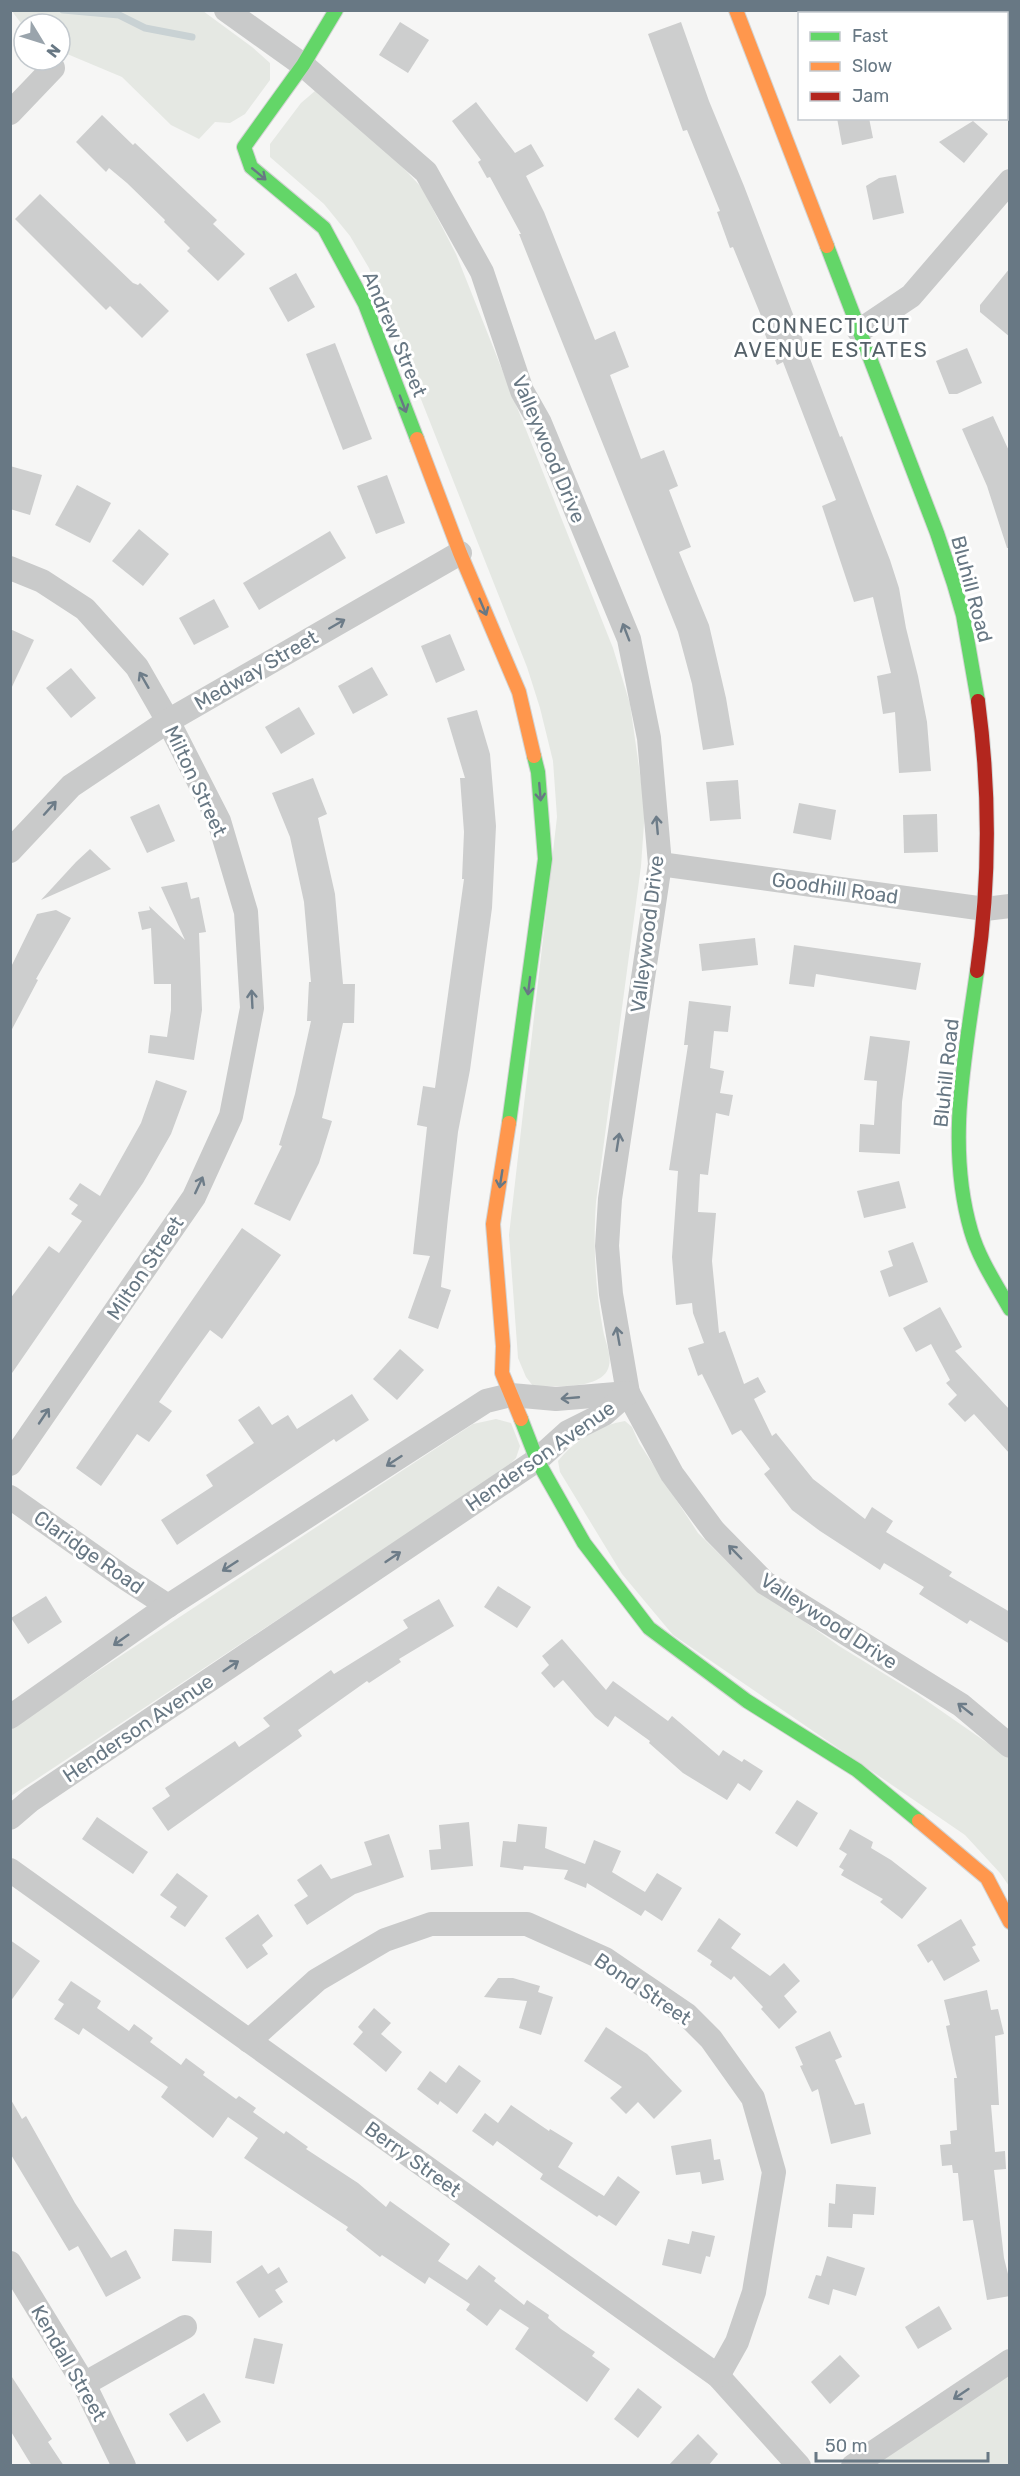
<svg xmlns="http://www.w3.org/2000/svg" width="1020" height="2476" viewBox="0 0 1020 2476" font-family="Rubik,sans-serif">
<rect width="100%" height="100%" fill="#f6f6f5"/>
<g fill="#e5e8e3">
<polygon points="11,10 203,11 252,47 270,63 270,80 245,114 230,123 215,122 199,139 171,125 122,77 60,51 60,24 24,24 24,27"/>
<path d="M315 91 397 161 422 188 456 254 613 648 630 704 645 809 641 866 596 1202C593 1246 595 1287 603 1330 605 1342 614 1359 607 1371 596 1390 551 1386 533 1386L526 1377 518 1358 509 1235 557 817 553 761 540 708 527 667 369 268 350 236 324 204 270 157V144L301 103Z"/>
<polygon points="496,1419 511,1423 520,1446 516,1458 505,1469 11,1796 11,1728 473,1424"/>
<path d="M625 1421 632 1427 639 1443 698 1533 747 1581 839 1646 917 1694 1009 1758V1886L1000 1873 965 1835 673 1635 622 1574 560 1472 558 1461C575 1440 599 1425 625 1421Z"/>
<polygon points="1009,2361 1009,2465 853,2466"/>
</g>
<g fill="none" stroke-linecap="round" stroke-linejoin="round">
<polyline stroke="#c9d2d4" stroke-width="7" points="63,10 119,15 145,28 192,37"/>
</g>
<g fill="#cdcece">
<polygon points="400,22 429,40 408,73 379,55"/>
<polygon points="681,22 709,101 744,186 840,437 842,436 890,560 899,588 906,628 918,676 927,722 931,771 899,773 895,712 883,714 877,676 891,673 873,597 854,602 822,506 836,500 783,362 777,365 763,329 766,328 733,247 730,248 717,212 720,211 687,130 683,131 648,34"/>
<polygon points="476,102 515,153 531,144 544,166 526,176 544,212 595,340 615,331 629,367 610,375 641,459 664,450 678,486 669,490 691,547 679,552 709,625 726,698 734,745 703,750 692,684 678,632 519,234 521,234 490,177 487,178 478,162 481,160 452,121"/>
<polygon points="102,115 133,145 135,143 188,193 217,220 213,224 245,254 218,281 187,251 190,248 164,222 165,220 127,183 109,168 106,172 76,142"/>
<polygon points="837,118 869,118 873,138 842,145"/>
<polygon points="973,121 988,134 964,163 939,142"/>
<polygon points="896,175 904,213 873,220 866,186 879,178"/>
<polygon points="40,194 133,283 138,285 140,283 169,311 142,338 110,306 106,310 15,219"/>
<polygon points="1010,268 1010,337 980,312 980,305"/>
<polygon points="296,273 315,307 288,322 269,288"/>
<polygon points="335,343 372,439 343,450 306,354"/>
<polygon points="967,348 982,383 957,394 949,394 936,361"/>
<polygon points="993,416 1010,453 1010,548 1007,548 987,486 962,429"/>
<polygon points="10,466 42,475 30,515 10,509"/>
<polygon points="387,475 405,523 376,534 357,486"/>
<polygon points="77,485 111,503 90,543 55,525"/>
<polygon points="139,529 169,554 143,586 112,561"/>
<polygon points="330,531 346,558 259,610 243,583"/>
<polygon points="214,599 229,627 194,645 179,618"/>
<polygon points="10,629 34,640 10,691"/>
<polygon points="450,634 465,670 436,683 421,646"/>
<polygon points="372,667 388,695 353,714 338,686"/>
<polygon points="71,668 96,698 71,718 46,688"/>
<polygon points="299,707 315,734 281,754 265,727"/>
<polygon points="477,710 490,754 496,826 492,908 470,1070 458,1132 448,1217 441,1287 451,1290 438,1329 408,1318 430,1256 413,1254 427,1127 417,1125 423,1086 435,1088 464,879 462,879 464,832 460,778 465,778 447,718"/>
<polygon points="313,778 327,814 318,818 335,894 343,984 355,984 354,1023 343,1023 322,1118 332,1121 319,1163 290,1221 254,1204 282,1146 279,1145 295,1094 311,1021 307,1021 309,982 311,982 304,902 290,837 272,793"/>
<polygon points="738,780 741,819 710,821 706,782"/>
<polygon points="799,803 836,810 831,840 793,833"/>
<polygon points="159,804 175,841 147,853 130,817"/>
<polygon points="937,814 938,852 904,853 903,815"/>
<polygon points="90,849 111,869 41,900 76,862"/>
<polygon points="187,882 191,899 199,897 206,932 199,933 202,1010 194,1060 148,1053 150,1035 167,1037 171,1010 171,984 154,984 151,928 142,930 138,912 150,910 149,906 185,940 161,887"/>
<polygon points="56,910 71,918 36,979 38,980 10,1033 10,969 37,914"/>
<polygon points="755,938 758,965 702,971 699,944"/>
<polygon points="794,945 921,963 916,990 816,974 814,987 789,984"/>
<polygon points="689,1001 731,1006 728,1032 714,1031 710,1068 724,1071 720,1093 733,1095 729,1116 716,1113 708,1175 700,1174 698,1212 716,1213 712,1261 719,1333 725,1331 744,1384 758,1377 766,1392 754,1399 772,1436 776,1433 813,1479 865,1519 872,1507 893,1521 886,1532 952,1572 949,1576 1010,1612 1010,1644 970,1620 967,1624 919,1594 924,1587 884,1563 880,1570 820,1531 792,1510 764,1474 770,1469 741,1430 732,1435 702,1374 698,1376 688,1348 704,1343 693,1313 692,1303 676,1305 672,1257 678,1171 669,1170 688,1045 684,1045"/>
<polygon points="870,1036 910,1041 902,1102 900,1154 859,1152 860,1124 874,1125 877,1081 864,1080"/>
<polygon points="156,1080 187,1091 171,1134 143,1183 10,1376 10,1299 49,1246 59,1253 82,1221 71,1214 78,1205 69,1199 80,1183 100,1196 141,1123"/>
<polygon points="899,1181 906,1208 864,1218 857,1191"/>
<polygon points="242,1228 281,1255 222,1339 210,1330 184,1366 159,1402 172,1411 149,1442 137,1434 101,1486 76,1468"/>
<polygon points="913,1242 928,1282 889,1297 880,1271 893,1266 888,1251"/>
<polygon points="940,1307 962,1347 955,1351 1010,1410 1010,1454 974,1414 965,1422 948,1404 957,1395 946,1383 950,1380 931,1344 916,1352 903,1328"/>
<polygon points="400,1349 424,1370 397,1400 373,1379"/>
<polygon points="352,1394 369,1420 336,1442 334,1439 177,1545 161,1520 213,1486 206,1475 254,1443 238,1420 259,1406 272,1425 288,1415 297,1429"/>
<polygon points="498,1586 531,1607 517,1628 484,1607"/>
<polygon points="46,1596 62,1622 28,1644 11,1618"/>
<polygon points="439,1599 454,1626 399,1659 401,1662 369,1683 367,1681 298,1730 302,1736 168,1831 152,1808 170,1796 165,1788 235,1741 239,1747 270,1726 263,1718 331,1670 334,1674 408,1628 403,1620"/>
<polygon points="562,1639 606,1690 613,1681 668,1721 672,1716 719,1756 723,1750 742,1762 744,1759 763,1771 750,1791 738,1783 727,1800 683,1773 649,1743 650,1741 615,1716 608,1727 595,1717 563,1680 554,1688 541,1673 549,1665 542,1656"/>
<polygon points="797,1800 818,1813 797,1847 775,1833"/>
<polygon points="97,1817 148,1852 133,1874 82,1839"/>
<polygon points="469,1822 473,1866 431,1870 429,1850 441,1849 439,1825"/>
<polygon points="518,1824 547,1827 545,1848 585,1864 594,1840 621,1851 612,1872 645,1892 657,1873 682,1888 662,1921 645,1910 641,1916 587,1883 586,1888 564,1879 568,1870 524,1866 523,1870 500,1867 503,1841 516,1842"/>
<polygon points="850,1829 873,1842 871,1848 891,1860 927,1888 902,1919 880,1902 883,1899 841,1875 844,1870 839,1867 847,1854 839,1849"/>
<polygon points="389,1834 404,1877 355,1894 307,1925 294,1905 308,1896 297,1880 321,1864 331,1879 372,1865 364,1842"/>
<polygon points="177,1873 208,1896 185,1927 170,1917 177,1907 160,1895"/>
<polygon points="258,1914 273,1936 262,1945 268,1954 247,1969 225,1938"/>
<polygon points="719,1918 741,1934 731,1948 770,1976 784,1963 800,1981 784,1996 797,2012 779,2029 761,2009 763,2007 734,1976 731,1980 710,1965 712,1961 697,1951"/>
<polygon points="961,1919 976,1945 972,1947 980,1961 944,1981 932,1960 928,1963 917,1945"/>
<polygon points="10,1940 40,1961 10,2002"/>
<polygon points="498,1978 513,1978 540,1986 538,1992 553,1997 541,2035 519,2028 527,2001 484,1997"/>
<polygon points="71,1981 101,2001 97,2008 129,2031 134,2024 153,2038 150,2042 181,2065 186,2058 205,2072 203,2075 236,2099 239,2096 256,2108 253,2112 284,2134 286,2131 308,2147 306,2149 358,2183 386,2207 390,2201 450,2244 438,2261 467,2280 479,2265 496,2278 494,2281 524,2305 527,2300 549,2315 548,2318 561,2329 595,2352 592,2356 610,2369 587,2402 515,2349 529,2328 500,2309 487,2326 466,2310 470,2304 429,2277 425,2284 382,2255 380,2257 346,2230 348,2227 244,2158 258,2138 228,2117 213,2138 161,2097 168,2087 83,2028 79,2035 54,2019 64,2004 58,2000"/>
<polygon points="987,1990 991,2010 998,2009 1004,2034 995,2036 999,2105 991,2105 995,2152 1005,2151 1006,2169 994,2170 1004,2258 1010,2282 1010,2296 987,2300 973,2220 963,2221 958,2173 953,2173 952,2165 942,2166 940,2145 951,2144 950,2131 957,2130 954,2078 957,2078 946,2026 950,2025 944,2000"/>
<polygon points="374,2008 391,2023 381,2034 402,2052 386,2072 353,2044 363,2032 358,2027"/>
<polygon points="606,2027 647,2054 682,2091 654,2119 638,2102 626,2114 610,2098 622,2087 584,2061"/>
<polygon points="830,2031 842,2057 835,2060 855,2105 864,2103 871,2134 831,2144 818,2089 812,2092 800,2066 803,2065 795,2047"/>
<polygon points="459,2065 481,2081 457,2114 440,2101 438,2105 417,2089 430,2071 446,2083"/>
<polygon points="10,2098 22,2119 26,2116 75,2203 111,2258 126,2250 141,2278 106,2297 78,2246 69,2251 10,2153"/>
<polygon points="511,2105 549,2131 550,2129 573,2143 558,2167 604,2196 618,2176 640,2192 616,2226 599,2215 597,2217 540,2179 543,2174 497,2141 493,2146 472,2131 485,2113 498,2123"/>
<polygon points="711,2139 714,2160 720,2159 724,2180 702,2184 700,2172 676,2175 671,2146"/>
<polygon points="836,2184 876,2187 874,2215 853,2214 852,2228 828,2227 829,2203 835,2204"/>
<polygon points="174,2229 212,2231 211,2263 172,2261"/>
<polygon points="692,2231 715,2236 710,2257 706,2256 701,2274 662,2265 668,2239 689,2244"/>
<polygon points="827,2256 865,2268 856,2296 833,2289 829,2305 808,2298 816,2275 821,2276"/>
<polygon points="262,2265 268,2274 279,2267 288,2282 275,2290 283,2302 259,2318 236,2282"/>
<polygon points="939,2306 952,2329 918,2349 905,2327"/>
<polygon points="254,2338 283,2344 274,2384 245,2378"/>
<polygon points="840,2355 860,2376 830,2404 811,2382"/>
<polygon points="10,2374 52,2439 48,2442 64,2466 32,2466 10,2430"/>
<polygon points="638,2388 662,2407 638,2438 614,2419"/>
<polygon points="204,2393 221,2422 187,2442 169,2414"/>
<polygon points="698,2434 718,2454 708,2466 668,2466"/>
</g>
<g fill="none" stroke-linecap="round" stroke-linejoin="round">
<g stroke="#d2d3d3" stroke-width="16">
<g id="fast">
<polyline points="336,10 303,65 244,147 251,167 324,228 365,304 417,439"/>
<polyline points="827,246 937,533 954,584 963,615 978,701"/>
<path d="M977 971C965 1057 946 1146 971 1231 979 1259 996 1284 1010 1309"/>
<polyline points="509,1123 545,859 538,772 534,756"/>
<polyline points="521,1419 537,1460 584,1543 649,1628 747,1701 857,1770 919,1821"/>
</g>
</g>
<g stroke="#d2d3d3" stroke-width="16">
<g id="slow">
<polyline points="736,10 827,246"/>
<polyline points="417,439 460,553 519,692 534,756"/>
<polyline points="509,1123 493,1224 503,1346 502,1373 521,1419"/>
<polyline points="919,1821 987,1878 1010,1922"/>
</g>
</g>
<g stroke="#d2d3d3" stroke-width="16">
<path id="jam" d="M977 971C990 881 990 791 978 701"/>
</g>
<g stroke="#c9caca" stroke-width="24">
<polyline points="226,10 303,65 426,172 482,272 522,391 540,423 629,639 649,738 660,864 610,1199 607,1246 611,1294 628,1393 672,1474 714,1531 765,1583 961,1705 1010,1746"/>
<polyline points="10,113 53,68"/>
<polyline points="859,331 911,296 1010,181"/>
<polyline points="10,568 42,581 85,609 137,667 168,721 219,821 246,912 252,1008 231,1116 194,1197 10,1464"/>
<polyline points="10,851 71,786 168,721 460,553"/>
<polyline points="660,864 985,909 1010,906"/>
<polyline points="10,1497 122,1576 168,1606"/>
<polyline points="10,1717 168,1606 486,1401 511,1395 556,1399 628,1393"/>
<polyline points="10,1818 31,1800 537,1460 568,1432 604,1414 628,1393"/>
<polyline points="10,1870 718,2376 799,2466"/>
<polyline points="249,2041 317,1980 385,1940 431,1924 527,1924 605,1959 687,2015 711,2039 753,2098 774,2172 754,2292 737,2342 718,2376"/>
<polyline points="10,2263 84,2384 124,2466"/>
<polyline points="84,2384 185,2327"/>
<polyline points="853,2466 1010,2361"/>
</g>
<use href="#fast" stroke="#63d668" stroke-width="14"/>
<use href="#slow" stroke="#ff974d" stroke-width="14"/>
<use href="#jam" stroke="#b3261e" stroke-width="14"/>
</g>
<defs><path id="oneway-shaft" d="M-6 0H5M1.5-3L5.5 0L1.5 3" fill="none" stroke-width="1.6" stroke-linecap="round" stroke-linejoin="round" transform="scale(1.5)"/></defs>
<g stroke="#687884">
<use href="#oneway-shaft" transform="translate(259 174) rotate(40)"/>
<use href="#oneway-shaft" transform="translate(403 404) rotate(69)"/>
<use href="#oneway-shaft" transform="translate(483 607) rotate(67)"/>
<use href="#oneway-shaft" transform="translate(540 792) rotate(85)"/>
<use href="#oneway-shaft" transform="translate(529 986) rotate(97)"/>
<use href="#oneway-shaft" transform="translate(501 1179) rotate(99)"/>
</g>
<g stroke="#6d7c88">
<use href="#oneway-shaft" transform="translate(337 624) rotate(-30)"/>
<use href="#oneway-shaft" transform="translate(626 632) rotate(-111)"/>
<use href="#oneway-shaft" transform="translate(144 680) rotate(-120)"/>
<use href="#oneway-shaft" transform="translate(50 808) rotate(-48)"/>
<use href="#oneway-shaft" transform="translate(657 825) rotate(-95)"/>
<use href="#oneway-shaft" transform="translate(252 999) rotate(-93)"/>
<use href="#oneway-shaft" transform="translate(618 1142) rotate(-81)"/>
<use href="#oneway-shaft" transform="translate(199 1185) rotate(-65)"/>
<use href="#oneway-shaft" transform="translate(618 1336) rotate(-100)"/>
<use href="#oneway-shaft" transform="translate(570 1398) rotate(175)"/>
<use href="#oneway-shaft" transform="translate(44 1416) rotate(-56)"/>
<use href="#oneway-shaft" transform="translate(394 1461) rotate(147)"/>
<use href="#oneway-shaft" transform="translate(735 1552) rotate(-134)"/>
<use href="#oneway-shaft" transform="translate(393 1557) rotate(-34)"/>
<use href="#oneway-shaft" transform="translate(230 1566) rotate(147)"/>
<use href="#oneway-shaft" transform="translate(121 1640) rotate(145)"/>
<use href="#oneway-shaft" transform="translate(231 1666) rotate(-34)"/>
<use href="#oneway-shaft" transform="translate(965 1709) rotate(-142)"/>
<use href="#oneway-shaft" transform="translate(961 2394) rotate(146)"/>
</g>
<g text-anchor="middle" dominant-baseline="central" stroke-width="6" stroke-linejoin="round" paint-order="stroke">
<g font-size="20" fill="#687884" stroke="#fff">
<text transform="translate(395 334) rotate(67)">Andrew Street</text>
<text transform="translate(549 449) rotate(67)">Valleywood Drive</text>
<text transform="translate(972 589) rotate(75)">Bluhill Road</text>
<text transform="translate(256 670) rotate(-30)">Medway Street</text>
<text transform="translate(196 781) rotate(65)">Milton Street</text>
<text transform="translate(835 888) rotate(8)">Goodhill Road</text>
<text transform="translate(647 934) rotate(-83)">Valleywood Drive</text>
<text transform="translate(946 1073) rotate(-84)">Bluhill Road</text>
<text transform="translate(145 1268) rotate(-56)">Milton Street</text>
<text transform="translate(540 1456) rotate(-35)">Henderson Avenue</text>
<text transform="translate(89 1552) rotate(35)">Claridge Road</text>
<text transform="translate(829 1621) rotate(33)">Valleywood Drive</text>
<text transform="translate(138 1728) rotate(-34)">Henderson Avenue</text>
<text transform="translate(643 1989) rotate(34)">Bond Street</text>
<text transform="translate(413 2159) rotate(36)">Berry Street</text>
<text transform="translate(69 2363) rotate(60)">Kendall Street</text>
</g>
<g font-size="21" letter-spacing="1.5" fill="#556169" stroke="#fff">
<text x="831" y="325">CONNECTICUT<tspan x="831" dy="24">AVENUE ESTATES</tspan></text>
</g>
</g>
<rect width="1020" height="2476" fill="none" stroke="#687884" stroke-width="24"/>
<rect x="798" y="12" width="210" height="108" fill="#ffffff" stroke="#c3c9ce" stroke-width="1.5"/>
<rect x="810" y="32" width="30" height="9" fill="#63d668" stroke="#c3c9ce" stroke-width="1.5"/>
<text x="852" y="42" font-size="18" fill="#687884">Fast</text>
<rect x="810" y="62" width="30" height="9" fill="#ff974d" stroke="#c3c9ce" stroke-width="1.5"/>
<text x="852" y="72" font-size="18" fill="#687884">Slow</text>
<rect x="810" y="92" width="30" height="9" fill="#b3261e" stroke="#c3c9ce" stroke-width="1.5"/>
<text x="852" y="102" font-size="18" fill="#687884">Jam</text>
<g transform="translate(42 42) rotate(128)"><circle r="28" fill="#ffffff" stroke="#c3c9ce" stroke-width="1.5"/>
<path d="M0-4.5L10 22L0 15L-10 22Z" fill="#9aa4ac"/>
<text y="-9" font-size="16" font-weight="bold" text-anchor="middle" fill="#687884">N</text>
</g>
<path d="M816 2452v9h172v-9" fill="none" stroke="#687884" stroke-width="3"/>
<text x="825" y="2452" font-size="18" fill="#687884" stroke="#ffffff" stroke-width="4.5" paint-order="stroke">50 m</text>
</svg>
